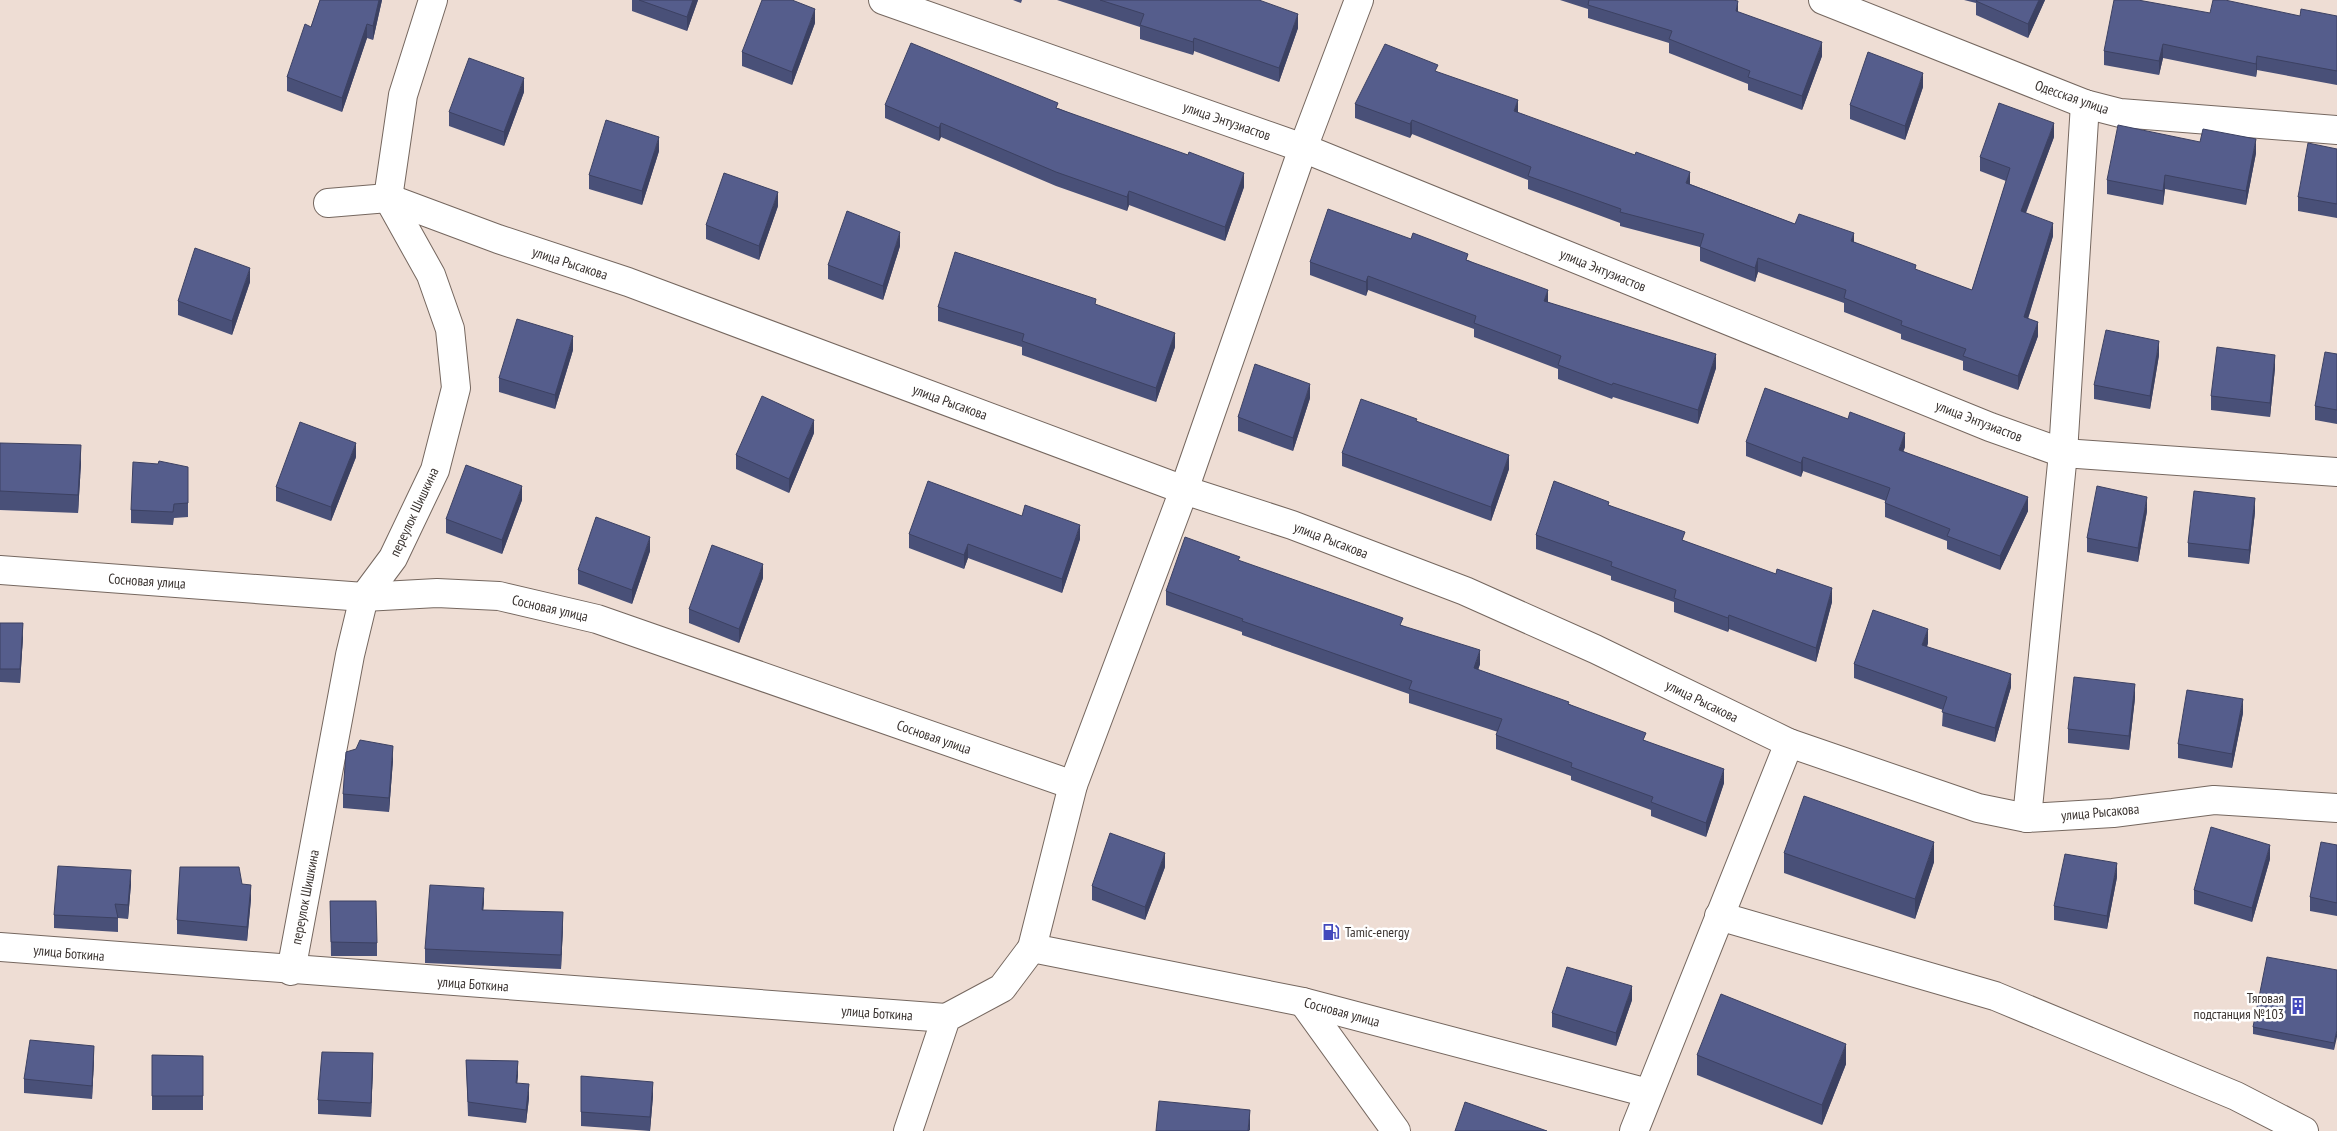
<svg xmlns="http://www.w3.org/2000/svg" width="2337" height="1131" viewBox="0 0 2337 1131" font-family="'PT Sans Narrow',sans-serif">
<rect width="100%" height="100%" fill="#eeddd4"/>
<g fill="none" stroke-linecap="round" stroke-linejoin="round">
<g stroke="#75675f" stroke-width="30">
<g id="minor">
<polyline points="883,0 1303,148 1990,427 2063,453 2337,472"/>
<polyline points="1823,0 2085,104 2120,113 2337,130"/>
<polyline points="328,203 388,198 498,239 628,282 1184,490 1292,525 1465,591 1595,649 1789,743 1978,808 2027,818 2113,813 2214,800 2337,808"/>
<polyline points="0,570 364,597 437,593 499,596 597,619 1073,785"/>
<polyline points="2027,818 2063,453 2085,104"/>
<polyline points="1719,916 1995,996 2236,1096 2304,1131"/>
<polyline points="0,947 946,1018"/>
<polyline points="1032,948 1303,1002 1648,1093"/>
<polyline points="291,971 350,655 364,597 393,558 435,470 456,388 450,329 431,275 388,198 403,95 433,0"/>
<polyline points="1303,1002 1396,1131"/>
<polyline points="908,1131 946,1018 1002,988 1032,948 1073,785 1184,490 1303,148 1359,0"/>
<polyline points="1634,1131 1789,743"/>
</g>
</g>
<use href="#minor" stroke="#fff" stroke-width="28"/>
</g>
<g fill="#495078">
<polygon points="320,0 382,0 373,40 367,38 342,112 287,91 287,77 311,27"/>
<polygon points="632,0 698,0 687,31 632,11"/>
<polygon points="1013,0 1022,0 1021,3"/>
<polygon points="1057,0 1259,0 1298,28 1279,82 1194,51 1193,55 1140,39 1140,27"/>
<polygon points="1560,0 1733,0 1738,12 1822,56 1802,110 1748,90 1748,84 1669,53 1669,43 1588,18 1588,9"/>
<polygon points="1964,0 2045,0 2028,38 1976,15 1976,3"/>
<polygon points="2210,13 2300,16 2337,16 2337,85 2257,70 2256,77 2163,58 2159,75 2104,65 2104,51"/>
<polygon points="815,23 792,85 742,66 742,52"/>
<polygon points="1438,72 1518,113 1690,184 1795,224 1854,242 1916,270 1972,290 2006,181 1980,171 1980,157 2054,137 2026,213 2053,236 2028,319 2038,336 2018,390 1963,370 1963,361 1901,339 1901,334 1844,312 1844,303 1758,272 1755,282 1700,261 1700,247 1620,226 1620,223 1528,189 1528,180 1412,134 1410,138 1355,118 1355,104"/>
<polygon points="1923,87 1905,140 1850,119 1850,105"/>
<polygon points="524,92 504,146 449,126 449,112"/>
<polygon points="885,105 1058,108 1244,187 1225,241 1129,205 1127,211 1056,186 941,137 939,141 885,118"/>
<polygon points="2337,149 2337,218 2298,211 2298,197"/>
<polygon points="659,151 642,205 589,189 589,175"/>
<polygon points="2256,153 2246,205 2165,189 2163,205 2107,194 2107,180"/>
<polygon points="778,206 759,260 706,239 706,225"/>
<polygon points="900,246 883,300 828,279 828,265"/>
<polygon points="1468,260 1548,302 1716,368 1698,424 1613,397 1612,399 1558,379 1558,369 1474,337 1474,329 1368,290 1366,296 1310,275 1310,262"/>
<polygon points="250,282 232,335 178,315 178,301"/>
<polygon points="1096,305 1175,347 1156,402 1022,355 1022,347 938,321 938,307"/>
<polygon points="573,350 555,409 499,392 499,378"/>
<polygon points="2337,354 2337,424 2315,420 2315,406"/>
<polygon points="2159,355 2150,409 2094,399 2094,385"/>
<polygon points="2275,368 2270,417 2211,410 2211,396"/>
<polygon points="1310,398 1293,451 1238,431 1238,417"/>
<polygon points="1417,422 1509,469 1491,521 1342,466 1342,453"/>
<polygon points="814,433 789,493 736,469 736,455"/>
<polygon points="1746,442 1905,447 1903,451 2028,511 2000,570 1947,549 1947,541 1885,517 1885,503 1886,501 1803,471 1801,477 1746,456"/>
<polygon points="0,443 81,463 78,513 0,510"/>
<polygon points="356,457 331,521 276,501 276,487"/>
<polygon points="188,467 188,517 174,518 173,525 131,523 131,510"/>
<polygon points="522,500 502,554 446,533 446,519"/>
<polygon points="1609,505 1685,541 1832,602 1816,662 1729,629 1728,632 1674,612 1674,602 1611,580 1611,576 1536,549 1536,535"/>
<polygon points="2147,511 2138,562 2087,552 2087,538"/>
<polygon points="2255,512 2249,564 2188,557 2188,543"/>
<polygon points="909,534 1080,539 1062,593 968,558 964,569 909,548"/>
<polygon points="650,551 632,604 578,584 578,570"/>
<polygon points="1240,561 1403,626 1480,664 1478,670 1569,704 1646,741 1724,783 1706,837 1651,816 1651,810 1571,780 1571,776 1496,749 1496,735 1498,732 1409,703 1409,694 1242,635 1242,632 1166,605 1166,591"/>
<polygon points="763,578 739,643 689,623 689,609"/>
<polygon points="0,623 23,637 20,683 0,682"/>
<polygon points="1928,643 1927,647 2011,687 1995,742 1942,726 1943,710 1854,678 1854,664"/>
<polygon points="2135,698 2129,750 2068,743 2068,729"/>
<polygon points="2243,713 2232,768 2178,758 2178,744"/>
<polygon points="393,760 389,812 343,808 343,794"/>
<polygon points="2337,845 2337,916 2310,911 2310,897"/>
<polygon points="1784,853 1934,862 1915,919 1784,873"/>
<polygon points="2270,859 2252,922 2194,904 2194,890"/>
<polygon points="1165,867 1145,920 1092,900 1092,886"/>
<polygon points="2117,877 2107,929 2054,920 2054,906"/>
<polygon points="131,884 128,919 118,918 118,932 54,928 54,915"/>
<polygon points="242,884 251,899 247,941 177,934 177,920"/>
<polygon points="330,901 377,943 377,956 331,956"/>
<polygon points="484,902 483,910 563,926 561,969 425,963 425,949"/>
<polygon points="2337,970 2334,1050 2253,1034 2253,1027"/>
<polygon points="1632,1000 1616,1046 1552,1027 1552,1013"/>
<polygon points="152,1055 203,1056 203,1110 152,1110"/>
<polygon points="1697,1055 1846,1064 1822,1125 1697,1075"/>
<polygon points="94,1060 92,1099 24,1093 24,1079"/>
<polygon points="466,1060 518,1075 517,1083 529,1098 526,1123 468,1116"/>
<polygon points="373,1067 371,1117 318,1114 318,1100"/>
<polygon points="581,1076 653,1096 650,1131 581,1126"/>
</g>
<g fill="#3c4162">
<polygon points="379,0 382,0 373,40 373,26"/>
<polygon points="693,0 698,0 687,31 687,17"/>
<polygon points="2039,0 2045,0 2028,38 2028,24"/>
<polygon points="1738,1 1738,15 1736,11"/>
<polygon points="815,9 815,23 792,85 792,72"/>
<polygon points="1298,14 1298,28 1279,82 1279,68"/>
<polygon points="367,24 367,38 342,112 342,98"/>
<polygon points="1194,38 1194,51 1193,55 1193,42"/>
<polygon points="1822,42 1822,56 1802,110 1802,96"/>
<polygon points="2163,44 2163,58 2159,75 2159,61"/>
<polygon points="2257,56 2257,70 2256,77 2256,64"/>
<polygon points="1923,73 1923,87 1905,140 1905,126"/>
<polygon points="524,78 524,92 504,146 504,132"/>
<polygon points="1518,100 1518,114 1514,111"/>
<polygon points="1412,120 1412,134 1410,138 1410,124"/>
<polygon points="941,123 941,137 939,141 939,128"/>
<polygon points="2054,123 2054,137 2021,225 2021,211"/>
<polygon points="659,137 659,151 642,205 642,191"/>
<polygon points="2256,139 2256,153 2246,205 2246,191"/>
<polygon points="1690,172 1690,186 1686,183"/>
<polygon points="1244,173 1244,187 1225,241 1225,227"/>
<polygon points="2165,175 2165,189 2163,205 2163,191"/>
<polygon points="1129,191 1129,205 1127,211 1127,197"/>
<polygon points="778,192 778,206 759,260 759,246"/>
<polygon points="2053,223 2053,236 2024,331 2024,317"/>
<polygon points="900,232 900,246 883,300 883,286"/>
<polygon points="1854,233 1854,247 1851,241"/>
<polygon points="1758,258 1758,272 1755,282 1755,268"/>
<polygon points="250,268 250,282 232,335 232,321"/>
<polygon points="1368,276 1368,290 1366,296 1366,282"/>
<polygon points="1548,290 1548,304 1544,301"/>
<polygon points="2038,322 2038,336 2018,390 2018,376"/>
<polygon points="1175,333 1175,347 1156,402 1156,388"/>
<polygon points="573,336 573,350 555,409 555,395"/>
<polygon points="2159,341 2159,355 2150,409 2150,396"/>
<polygon points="1716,354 1716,368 1698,424 1698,410"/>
<polygon points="2275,355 2275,368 2270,417 2270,403"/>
<polygon points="1310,384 1310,398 1293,451 1293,438"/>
<polygon points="814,420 814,433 789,493 789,479"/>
<polygon points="1905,433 1905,447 1899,464 1899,450"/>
<polygon points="356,443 356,457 331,521 331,507"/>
<polygon points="81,445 81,463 78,513 78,495"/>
<polygon points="1509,455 1509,469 1491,521 1491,507"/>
<polygon points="1803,457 1803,471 1801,477 1801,463"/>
<polygon points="522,486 522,500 502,554 502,540"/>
<polygon points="2028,497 2028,511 2000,570 2000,556"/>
<polygon points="2147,497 2147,511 2138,562 2138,548"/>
<polygon points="2255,498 2255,512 2249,564 2249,550"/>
<polygon points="1080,525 1080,539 1062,593 1062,579"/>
<polygon points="650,537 650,551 632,604 632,590"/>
<polygon points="968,544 968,558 964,569 964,555"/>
<polygon points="763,564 763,578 739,643 739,629"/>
<polygon points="1832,588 1832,602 1816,662 1816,648"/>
<polygon points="1729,615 1729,629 1728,632 1728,618"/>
<polygon points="23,623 23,637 20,683 20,669"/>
<polygon points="1928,629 1928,643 1922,659 1922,645"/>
<polygon points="1480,650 1480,664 1474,682 1474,668"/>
<polygon points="2011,674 2011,687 1995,742 1995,728"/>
<polygon points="2135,684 2135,698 2129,750 2129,736"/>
<polygon points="2243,699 2243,713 2232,768 2232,754"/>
<polygon points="393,746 393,760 389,812 389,798"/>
<polygon points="1724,769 1724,783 1706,837 1706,823"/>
<polygon points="1934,842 1934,862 1915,919 1915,899"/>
<polygon points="2270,845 2270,859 2252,922 2252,908"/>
<polygon points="1165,853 1165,867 1145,920 1145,907"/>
<polygon points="2117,863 2117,877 2107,929 2107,916"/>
<polygon points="131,870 131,884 128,919 128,905"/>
<polygon points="251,885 251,899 247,941 247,927"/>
<polygon points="484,888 484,902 482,924 482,910"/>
<polygon points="563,912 563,926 561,969 561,955"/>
<polygon points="1632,986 1632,1000 1616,1046 1616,1033"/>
<polygon points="2337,1030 2337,1037 2334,1050 2334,1043"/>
<polygon points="1846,1044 1846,1064 1822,1125 1822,1105"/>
<polygon points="94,1046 94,1060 92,1099 92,1086"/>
<polygon points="373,1053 373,1067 371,1117 371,1103"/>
<polygon points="518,1061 518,1075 516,1097 516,1083"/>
<polygon points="653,1082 653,1096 650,1131 650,1117"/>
<polygon points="529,1084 529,1098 526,1123 526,1110"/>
<polygon points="1250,1110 1250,1130 1249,1131 1248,1131"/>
</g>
<g fill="#555d8c" stroke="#3c4162">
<polygon points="320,0 379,0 373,26 367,24 342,98 287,77 305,24 311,27"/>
<polygon points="639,0 693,0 687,17"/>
<polygon points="762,0 792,0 815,9 792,72 742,52"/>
<polygon points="1100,0 1259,0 1298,14 1279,68 1194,38 1193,42 1140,25 1144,14"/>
<polygon points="1589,0 1733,0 1738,1 1736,11 1822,42 1802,96 1748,77 1750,71 1669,39 1672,31 1588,5"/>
<polygon points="1977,0 2039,0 2028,24 1976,1"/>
<polygon points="2114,0 2138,0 2210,13 2213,0 2225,0 2300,16 2301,9 2337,16 2337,71 2257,56 2256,64 2163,44 2159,61 2104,51"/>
<polygon points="911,43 1058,103 1056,108 1188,155 1189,152 1244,173 1225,227 1129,191 1127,197 1056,172 941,123 939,128 885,105"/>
<polygon points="1385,44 1438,65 1435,71 1518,100 1514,111 1635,155 1636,152 1690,172 1686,183 1795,224 1799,214 1854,233 1851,241 1916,265 1915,269 1972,290 2010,168 1980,157 1999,103 2054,123 2021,211 2053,223 2024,317 2038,322 2018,376 1963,356 1966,349 1901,325 1902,321 1844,298 1846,290 1758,258 1755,268 1700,247 1704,234 1620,212 1621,209 1528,176 1531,167 1412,120 1410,124 1355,104"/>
<polygon points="1868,52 1923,73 1905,126 1850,105"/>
<polygon points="469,58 524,78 504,132 449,112"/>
<polygon points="606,120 659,137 642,191 589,175"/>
<polygon points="2118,125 2200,142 2203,129 2256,139 2246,191 2165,175 2163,191 2107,180"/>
<polygon points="2308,143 2337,149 2337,204 2298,197"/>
<polygon points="724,173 778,192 759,246 706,225"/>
<polygon points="1328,209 1411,239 1413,233 1468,254 1466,260 1548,290 1544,301 1716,354 1698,410 1613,383 1612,385 1558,365 1561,356 1474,323 1476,316 1368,276 1366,282 1310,262"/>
<polygon points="847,211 900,232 883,286 828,265"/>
<polygon points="195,248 250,268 232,321 178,301"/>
<polygon points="955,252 1096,299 1095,304 1175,333 1156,388 1022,341 1024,334 938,307"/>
<polygon points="517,319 573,336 555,395 499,378"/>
<polygon points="2106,330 2159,341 2150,396 2094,385"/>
<polygon points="2217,347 2275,355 2270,403 2211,396"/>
<polygon points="2325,352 2337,354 2337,410 2315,406"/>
<polygon points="1255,364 1310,384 1293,438 1238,417"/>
<polygon points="1765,388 1848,419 1850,412 1905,433 1899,450 2028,497 2000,556 1947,536 1950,529 1885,503 1890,488 1803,457 1801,463 1746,442"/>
<polygon points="762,396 814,420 789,479 736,455"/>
<polygon points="1361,399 1417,419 1416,421 1509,455 1491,507 1342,453"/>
<polygon points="300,422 356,443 331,507 276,487"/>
<polygon points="0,443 81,445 78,495 0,491"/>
<polygon points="159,461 188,467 188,503 174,504 173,512 131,510 133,462 158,464"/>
<polygon points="466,465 522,486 502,540 446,519"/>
<polygon points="928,481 1022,516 1025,505 1080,525 1062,579 968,544 964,555 909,534"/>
<polygon points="1554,481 1609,502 1608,505 1685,532 1682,540 1776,574 1777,569 1832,588 1816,648 1729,615 1728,618 1674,598 1676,590 1611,566 1612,562 1536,535"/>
<polygon points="2097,486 2147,497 2138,548 2087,538"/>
<polygon points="2194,491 2255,498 2249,550 2188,543"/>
<polygon points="596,517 650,537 632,590 578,570"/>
<polygon points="1185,537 1240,557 1238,560 1403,618 1400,625 1480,650 1474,668 1569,702 1568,704 1646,733 1643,740 1724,769 1706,823 1651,802 1653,797 1571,767 1572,763 1496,735 1502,719 1409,689 1412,681 1242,621 1243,619 1166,591"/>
<polygon points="712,545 763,564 739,629 689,609"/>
<polygon points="1873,610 1928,629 1922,645 2011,674 1995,728 1942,712 1947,697 1854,664"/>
<polygon points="0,623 23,623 20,669 0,669"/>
<polygon points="2074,677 2135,684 2129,736 2068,729"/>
<polygon points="2187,690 2243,699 2232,754 2178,744"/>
<polygon points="360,740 393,746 389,798 343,794 346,752 356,749"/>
<polygon points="1804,796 1934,842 1915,899 1784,853"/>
<polygon points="2211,827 2270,845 2252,908 2194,890"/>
<polygon points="1110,833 1165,853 1145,907 1092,886"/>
<polygon points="2321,842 2337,845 2337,903 2310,897"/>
<polygon points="2065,854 2117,863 2107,916 2054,906"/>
<polygon points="58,866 131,870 128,905 115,904 118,918 54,915"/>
<polygon points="180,867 239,867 242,884 251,885 247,927 177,920"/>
<polygon points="430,885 484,888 482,910 563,912 561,955 425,949"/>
<polygon points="330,901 376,901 377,943 331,942"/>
<polygon points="2267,957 2337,970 2337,1030 2334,1043 2253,1027"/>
<polygon points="1567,967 1632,986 1616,1033 1552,1013"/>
<polygon points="1721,994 1846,1044 1822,1105 1697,1055"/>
<polygon points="30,1040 94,1046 92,1086 24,1079"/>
<polygon points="322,1052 373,1053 371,1103 318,1100"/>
<polygon points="152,1055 203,1056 203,1096 152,1096"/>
<polygon points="466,1060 518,1061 516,1083 529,1084 526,1110 468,1102"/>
<polygon points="581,1076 653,1082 650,1117 581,1112"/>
<polygon points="1159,1101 1250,1110 1248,1131 1156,1131"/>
<polygon points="1465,1102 1547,1131 1455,1131"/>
</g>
<defs>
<g id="fuel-bare" transform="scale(1.35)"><path d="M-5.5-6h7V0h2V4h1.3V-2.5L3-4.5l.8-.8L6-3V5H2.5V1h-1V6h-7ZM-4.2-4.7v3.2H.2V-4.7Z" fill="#4248bc" stroke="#fff" stroke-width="2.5" paint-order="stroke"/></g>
<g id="building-bare" transform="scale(1.35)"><path d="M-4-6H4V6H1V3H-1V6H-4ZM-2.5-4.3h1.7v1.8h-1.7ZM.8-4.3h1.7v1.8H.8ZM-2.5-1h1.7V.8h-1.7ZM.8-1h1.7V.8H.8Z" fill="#4248bc" stroke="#fff" stroke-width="2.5" paint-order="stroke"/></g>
</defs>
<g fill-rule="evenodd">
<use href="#fuel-bare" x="1331" y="932"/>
<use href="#building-bare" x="2298" y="1006"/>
</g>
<g text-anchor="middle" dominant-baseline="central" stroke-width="5" stroke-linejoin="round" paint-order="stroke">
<g font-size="14" fill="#39322f" stroke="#fff">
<text transform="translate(2072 97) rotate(19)">Одесская улица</text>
<text transform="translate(1227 121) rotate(19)">улица Энтузиастов</text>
<text transform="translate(570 263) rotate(18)">улица Рысакова</text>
<text transform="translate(1603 270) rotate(22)">улица Энтузиастов</text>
<text transform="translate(950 402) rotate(20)">улица Рысакова</text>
<text transform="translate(1979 421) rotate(21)">улица Энтузиастов</text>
<text transform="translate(414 512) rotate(-65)">переулок Шишкина</text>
<text transform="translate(1331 540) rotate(21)">улица Рысакова</text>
<text transform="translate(147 581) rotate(4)">Сосновая улица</text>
<text transform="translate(550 608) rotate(13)">Сосновая улица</text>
<text transform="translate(1702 701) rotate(26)">улица Рысакова</text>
<text transform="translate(934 737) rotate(19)">Сосновая улица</text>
<text transform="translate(2100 812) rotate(-5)">улица Рысакова</text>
<text transform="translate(305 897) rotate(-79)">переулок Шишкина</text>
<text transform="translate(69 953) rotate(5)">улица Боткина</text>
<text transform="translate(473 984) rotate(4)">улица Боткина</text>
<text transform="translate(1342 1012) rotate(15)">Сосновая улица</text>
<text transform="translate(877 1013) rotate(4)">улица Боткина</text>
</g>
<g font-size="14" fill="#39322f" stroke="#fff" text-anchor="start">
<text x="1345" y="932">Tamic-energy</text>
<text x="2284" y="998" text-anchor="end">Тяговая<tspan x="2284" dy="16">подстанция №103</tspan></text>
</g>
</g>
</svg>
